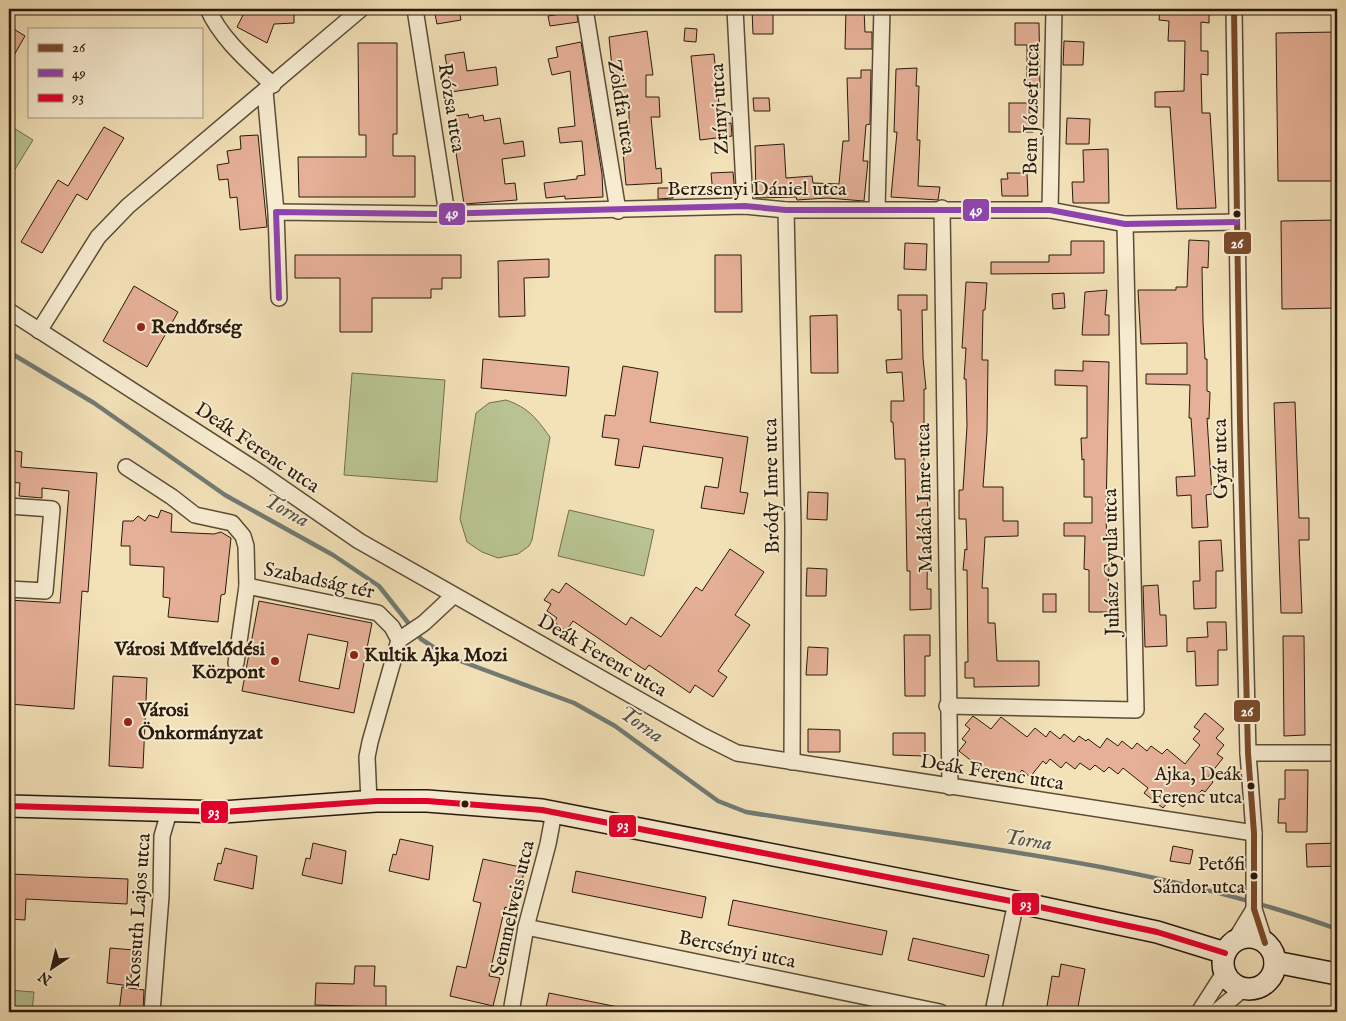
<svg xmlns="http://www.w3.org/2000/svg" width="1346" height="1021" viewBox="0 0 1346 1021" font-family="'IM FELL English',serif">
<rect width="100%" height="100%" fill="#f3e1b8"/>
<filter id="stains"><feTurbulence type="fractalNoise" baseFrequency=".004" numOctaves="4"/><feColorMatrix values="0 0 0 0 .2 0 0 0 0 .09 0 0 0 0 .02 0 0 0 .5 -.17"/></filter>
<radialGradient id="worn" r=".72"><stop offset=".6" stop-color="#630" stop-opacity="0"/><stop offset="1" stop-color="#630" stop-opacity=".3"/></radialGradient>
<g fill="#b8c391" stroke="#706e4e">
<polygon points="9,125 33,140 9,179"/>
<polygon points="352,373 445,380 437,482 344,475"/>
<path d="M506 400C529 408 536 418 550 437L532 540 529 546 518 554 498 558 482 552 467 542 460 519 476 413 489 403Z"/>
<polygon points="569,510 654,530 644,576 558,556"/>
<polygon points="9,990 34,992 32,1012 9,1012"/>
</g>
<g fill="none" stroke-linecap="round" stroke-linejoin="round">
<path stroke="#717b74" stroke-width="4.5" d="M9 352 94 403 225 495 333 555 379 586 421 639 447 656 574 703 615 726 718 801 746 812C944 844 1148 861 1337 929"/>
</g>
<g fill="#e5b097" stroke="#281a0c" fill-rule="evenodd">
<polygon points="246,9 294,9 294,23 274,24 267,43 237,27"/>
<polygon points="434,9 459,9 461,20 437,24"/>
<polygon points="566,9 576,9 578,22 550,26 548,16 567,13"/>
<polygon points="752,9 773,9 773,34 753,34"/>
<polygon points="846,9 864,9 865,32 872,32 872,49 845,49"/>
<polygon points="1160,9 1209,9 1209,23 1201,22 1201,51 1208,51 1208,75 1201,74 1202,113 1210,113 1216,208 1177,209 1170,107 1155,107 1155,92 1184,91 1185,41 1168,41 1169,21 1159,20"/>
<polygon points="1015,23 1039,23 1040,88 1027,88 1027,45 1015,45"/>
<polygon points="9,26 25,36 9,64"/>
<polygon points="685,28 697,29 696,42 684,41"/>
<polygon points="647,31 653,75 646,75 646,97 659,97 660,117 651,117 656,169 661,168 662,183 626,185 621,130 629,129 629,105 615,105 615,78 613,78 609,37"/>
<polygon points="1337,32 1337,181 1278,181 1276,33"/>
<polygon points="1064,41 1084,42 1083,65 1063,65"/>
<polygon points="581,42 602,174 603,197 565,199 565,196 546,198 544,183 577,179 577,176 585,175 582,141 560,143 558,128 575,126 570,71 552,75 548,59 558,57 556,47"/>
<polygon points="358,43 397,43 397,134 393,134 393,156 415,156 415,197 299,197 298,157 366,157 366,135 359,135"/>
<polygon points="464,52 467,71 496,67 498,85 451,92 445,55"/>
<polygon points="714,54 721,124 731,123 732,136 700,140 691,56"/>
<polygon points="917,68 916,86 919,86 917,140 920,140 918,186 940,187 938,200 891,197 897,132 894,132 896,69"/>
<polygon points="861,70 871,70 870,124 866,125 863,161 868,161 864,201 827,198 797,200 796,197 756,198 755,146 784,144 786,178 812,176 813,183 839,184 843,141 849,141 847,78 861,78"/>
<polygon points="753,98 769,98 770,111 754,111"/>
<rect x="1009" y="103" width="24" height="29"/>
<polygon points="468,114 469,118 483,115 484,121 500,118 504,144 523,141 525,156 502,159 505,184 515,183 517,200 464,204 451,121 457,119 456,116"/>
<polygon points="1067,118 1090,119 1089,144 1066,144"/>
<polygon points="104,127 124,138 87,200 77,194 42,253 21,242 58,180 68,186"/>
<polygon points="258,135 267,227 240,230 237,197 230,198 228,179 219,180 217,165 229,163 227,151 241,149 240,136"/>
<polygon points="1108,149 1109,203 1073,203 1072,182 1084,182 1083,150"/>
<polygon points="733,172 735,193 713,194 711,173"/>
<polygon points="1007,173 1027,173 1028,196 1002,196 1001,179 1008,179"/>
<polygon points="658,188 673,188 673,198 658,199"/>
<polygon points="1337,220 1337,308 1282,309 1281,221"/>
<polygon points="1189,240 1209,241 1208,268 1202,267 1203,322 1205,359 1207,359 1207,391 1210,392 1209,419 1207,418 1212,494 1206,495 1208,527 1192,528 1191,495 1177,496 1176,477 1195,476 1191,418 1189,418 1190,385 1146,384 1146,374 1187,374 1187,343 1141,344 1138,290 1176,290 1176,287 1187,287"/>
<polygon points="1071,241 1104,241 1104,273 991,274 991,262 1049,262 1049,255 1071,255"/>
<polygon points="905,243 927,244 926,270 904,269"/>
<polygon points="295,255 461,255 461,278 442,278 442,289 431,289 431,298 372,298 372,332 340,332 340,278 295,278"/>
<polygon points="715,255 741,255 742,312 715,312"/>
<polygon points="549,259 549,277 524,278 525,316 499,317 498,261"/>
<polygon points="966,282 987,283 985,310 983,310 982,360 988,360 987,432 983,487 1003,487 1003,521 1018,521 1018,536 985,537 982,588 988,588 988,623 995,623 997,661 1039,661 1039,686 974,687 974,678 965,678 965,662 968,662 967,570 963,570 965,549 967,550 966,519 959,519 959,490 963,490 967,426 966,379 964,379 966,348 962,348"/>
<polygon points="134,286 178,312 147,367 103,341"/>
<polygon points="1107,290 1105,315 1109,315 1109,335 1082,335 1085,292"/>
<polygon points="1064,293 1065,308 1053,309 1052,294"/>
<polygon points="898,295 927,295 927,310 922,310 923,358 926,389 924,389 924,473 926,473 928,510 927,589 931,589 931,609 910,610 910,571 907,571 905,459 895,459 893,422 891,422 891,401 904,401 902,372 887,373 886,360 902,359 901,310 898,310"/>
<polygon points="837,315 838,373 811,373 810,316"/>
<polygon points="483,359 569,367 566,396 481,388"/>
<polygon points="1083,361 1109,362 1106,514 1107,551 1110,551 1108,586 1110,586 1111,612 1089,612 1089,570 1084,569 1085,536 1064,536 1064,523 1092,523 1092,497 1084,497 1084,459 1082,460 1081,438 1087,438 1087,386 1055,385 1055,370 1083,371"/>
<polygon points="623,366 658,372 650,422 748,437 740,492 748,493 744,514 701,508 705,486 718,488 723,458 643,446 639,468 615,465 619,439 602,437 605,415 615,416"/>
<polygon points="1295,402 1299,518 1309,518 1309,540 1299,540 1302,613 1281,613 1274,403"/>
<polygon points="9,450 22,452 21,467 97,473 88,592 82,591 74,709 9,704 9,600 60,603 69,491 42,488 42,498 19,496 20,483 9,482"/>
<polygon points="808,492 828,493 827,520 807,519"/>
<polygon points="161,510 172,514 171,532 214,534 221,532 231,538 225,594 221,595 218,622 168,617 170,598 163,597 164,567 130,565 130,546 121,546 123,521 133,521 138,516 145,521 149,515 158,518"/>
<polygon points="1221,540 1223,571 1216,571 1216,608 1194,609 1193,581 1200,581 1199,541"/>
<polygon points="730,549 764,572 735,615 750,625 718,671 727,677 713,697 695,685 690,693 649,665 645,670 573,621 566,631 554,622 557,618 547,611 551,604 544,600 552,589 559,593 566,583 626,625 631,617 661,637 696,587 702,591"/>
<polygon points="807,568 827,569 826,596 806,596"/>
<polygon points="1158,585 1160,615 1166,615 1167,646 1145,647 1143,586"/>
<rect x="1043" y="594" width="13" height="18"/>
<path d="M259 601 372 623 354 713 242 691ZM308 634 348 642 339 689 299 681Z"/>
<polygon points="1207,622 1226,622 1227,650 1218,650 1218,685 1196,686 1195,651 1187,652 1187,638 1208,637"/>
<polygon points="904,635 930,635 930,656 925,656 925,696 905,696"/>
<polygon points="1283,636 1304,636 1305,735 1284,736"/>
<polygon points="808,647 828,648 827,675 806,675"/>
<polygon points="113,676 147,678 143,768 109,766"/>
<polygon points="1205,713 1224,729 1216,738 1224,745 1217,754 1223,758 1208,777 1213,782 1205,792 1202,790 1194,799 1191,797 1183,807 1171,798 1163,808 1144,793 1148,788 1123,768 1118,774 1109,767 1104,772 1095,765 1090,770 1080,763 1075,769 1066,762 1061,768 1050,759 1046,764 1043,761 1030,777 1022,770 1015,779 1005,772 998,782 959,751 966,742 962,739 970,729 965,725 973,716 991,729 1001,717 1027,737 1035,728 1046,737 1050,731 1060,739 1064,734 1074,742 1079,736 1086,741 1088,739 1100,748 1107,738 1118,746 1122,741 1132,749 1137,743 1147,751 1151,746 1162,754 1167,749 1185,764 1200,745 1193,739 1200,731 1194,727"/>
<polygon points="808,729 840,730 840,752 808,752"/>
<polygon points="893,733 925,733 925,756 893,755"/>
<polygon points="1285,770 1308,770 1307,832 1286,832 1286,823 1278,823 1279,799 1285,799"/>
<polygon points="400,839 433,846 429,880 389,871 393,854 396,855"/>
<polygon points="313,843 346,851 342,884 302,875 306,858 310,859"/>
<polygon points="1337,843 1337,866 1307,867 1306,844"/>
<polygon points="1173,846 1193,850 1190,864 1170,861"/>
<polygon points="225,848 257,856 253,889 214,880 218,863 221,864"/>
<polygon points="483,859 525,868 515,910 505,907 489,976 500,978 493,1006 450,996 457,966 466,968 481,903 473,901"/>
<polygon points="576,871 706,897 702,918 572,892"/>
<polygon points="10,874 128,879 127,904 26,899 25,920 9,919"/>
<polygon points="733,900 887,931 882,955 728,925"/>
<polygon points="913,938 989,955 984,977 908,960"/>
<polygon points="110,948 134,950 130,986 107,983"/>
<polygon points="1061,964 1085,969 1077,1012 1046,1012 1052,976 1059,977"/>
<polygon points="355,966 375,966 374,986 386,986 386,1007 315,1005 316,983 354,984"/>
<polygon points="122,987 144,990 143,1012 119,1012"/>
<polygon points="549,993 618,1007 617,1012 545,1012"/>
</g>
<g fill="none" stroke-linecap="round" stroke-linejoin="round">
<g stroke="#5b4c37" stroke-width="18">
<g id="minor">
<path d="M208 9C221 39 250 63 273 85"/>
<polyline points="415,9 447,214"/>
<polyline points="585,9 618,211"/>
<polyline points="735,9 745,206"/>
<polyline points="1234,9 1240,423 1248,753 1254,833 1254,909 1265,943"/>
<polyline points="265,91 276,212"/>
<polyline points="942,208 950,787"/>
<polyline points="877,209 882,9"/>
<polyline points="786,210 793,526 792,762"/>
<polyline points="1050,210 1054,9"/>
<polyline points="279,298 276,212 435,214 745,206 786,210 1050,210 1125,224 1237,222"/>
<polyline points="9,311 259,472 359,541 703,736 737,753 1254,833"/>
<polyline points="39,331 98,237 128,206 361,9"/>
<polyline points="126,467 172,497 195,515 232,523 243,536 246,546 247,586 378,613 392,627 399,640 370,742 367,757 369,802"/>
<polyline points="9,506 52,509 45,591 9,589"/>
<polyline points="399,640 424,623 453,596"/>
<polyline points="236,663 247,586"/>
<polyline points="947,706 1136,710 1125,224"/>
<polyline points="1248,753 1337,753"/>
<polyline points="526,927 940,1012"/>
<polyline points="1234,942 1254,909"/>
<polyline points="152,1012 161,896 162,836 169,812"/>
<polyline points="511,1012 526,927 548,844 554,812"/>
<polyline points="993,1012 1016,902"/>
<polyline points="1199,1012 1224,973"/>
<polyline points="1216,1012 1243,989"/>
</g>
</g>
<g stroke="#281a0c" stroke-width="24">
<g id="secondary">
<polyline points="9,806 223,812 376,801 427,801 542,810 1016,902 1157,932 1225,953"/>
<circle cx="1249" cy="963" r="26"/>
<polyline points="1275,962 1337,974"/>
</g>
</g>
<use href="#minor" stroke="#f7ecd1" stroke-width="15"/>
<use href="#secondary" stroke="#f7ecd1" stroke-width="21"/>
<g stroke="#f7ecd1" stroke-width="10">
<polyline id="bus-1" points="1234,9 1240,423 1248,753 1254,833 1254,909 1265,943"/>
</g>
<g stroke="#f7ecd1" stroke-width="10">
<polyline id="bus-2" points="279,298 276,212 435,214 745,206 786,210 1050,210 1125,224 1237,222"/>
</g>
<g stroke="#f7ecd1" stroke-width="10">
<polyline id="bus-3" points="9,806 223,812 376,801 427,801 542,810 1016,902 1157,932 1225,953"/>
</g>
<use href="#bus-1" stroke="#7a4b2a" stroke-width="6"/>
<use href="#bus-2" stroke="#8e44ad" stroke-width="6"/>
<use href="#bus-3" stroke="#e4002b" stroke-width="6"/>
</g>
<g fill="#281a0c" stroke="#f7ecd1" stroke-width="2">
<circle cx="1237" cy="214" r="4.5"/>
<circle cx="1251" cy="786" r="4.5"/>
<circle cx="465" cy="804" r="4.5"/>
<circle cx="1254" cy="876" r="4.5"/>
</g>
<g fill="#8f2418" stroke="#f7ecd1" stroke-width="2">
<circle cx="141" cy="327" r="5"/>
<circle cx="354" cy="655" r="5"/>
<circle cx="275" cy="661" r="5"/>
<circle cx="128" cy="722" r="5"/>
</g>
<g text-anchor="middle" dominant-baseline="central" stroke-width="4" stroke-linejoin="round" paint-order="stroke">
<g font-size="19" fill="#281a0c" stroke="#f7ecd1" text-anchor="end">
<text x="1242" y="775">Ajka, Deák<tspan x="1242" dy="23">Ferenc utca</tspan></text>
<text x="1245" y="865">Petőfi<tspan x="1245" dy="23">Sándor utca</tspan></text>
</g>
<g font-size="20" fill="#281a0c" stroke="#f7ecd1">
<text transform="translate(621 107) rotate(81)">Zöldfa utca</text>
<text transform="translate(451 108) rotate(81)">Rózsa utca</text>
<text transform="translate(720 109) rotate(-93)">Zrínyi utca</text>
<text transform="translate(1032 109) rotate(-89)">Bem József utca</text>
<text x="757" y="189">Berzsenyi Dániel utca</text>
<text transform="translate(257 448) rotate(34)">Deák Ferenc utca</text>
<text transform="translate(1221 459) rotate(-91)">Gyár utca</text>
<text transform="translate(772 486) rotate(-91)">Bródy Imre utca</text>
<text transform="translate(925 498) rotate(-91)">Madách Imre utca</text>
<text transform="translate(1112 562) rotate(-91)">Juhász Gyula utca</text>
<text transform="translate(319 581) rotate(12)">Szabadság tér</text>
<text transform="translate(602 656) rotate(30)">Deák Ferenc utca</text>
<text transform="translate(992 773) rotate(9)">Deák Ferenc utca</text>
<text transform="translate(513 908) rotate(-77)">Semmelweis utca</text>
<text transform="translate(139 911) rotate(-86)">Kossuth Lajos utca</text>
<text transform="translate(737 950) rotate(12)">Bercsényi utca</text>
</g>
<g font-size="20" font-weight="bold" fill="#281a0c" stroke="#f7ecd1" text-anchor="start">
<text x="151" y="327">Rendőrség</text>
<text x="265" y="649" text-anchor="end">Városi Művelődési<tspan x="265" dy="23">Központ</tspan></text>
<text x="364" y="655">Kultik Ajka Mozi</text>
<text x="138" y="710">Városi<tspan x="138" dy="23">Önkormányzat</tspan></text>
</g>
<g font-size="21" font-style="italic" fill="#525249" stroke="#f7ecd1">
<text transform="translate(286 511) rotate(29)">Torna</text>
<text transform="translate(641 725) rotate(35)">Torna</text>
<text transform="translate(1028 841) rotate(9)">Torna</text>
</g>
</g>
<g stroke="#f7ecd1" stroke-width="2">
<rect x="962" y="198" width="28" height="24" rx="5" fill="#8e44ad"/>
<rect x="438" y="202" width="28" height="24" rx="5" fill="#8e44ad"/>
<rect x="1223" y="231" width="29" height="24" rx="5" fill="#7a4b2a"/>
<rect x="1233" y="699" width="28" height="24" rx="5" fill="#7a4b2a"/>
<rect x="200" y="800" width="29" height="24" rx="5" fill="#e4002b"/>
<rect x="608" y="814" width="29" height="24" rx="5" fill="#e4002b"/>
<rect x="1011" y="892" width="29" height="24" rx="5" fill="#e4002b"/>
</g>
<g font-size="14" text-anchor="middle" font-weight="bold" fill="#fff">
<text x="976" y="215">49</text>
<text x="452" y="218">49</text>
<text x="1237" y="248">26</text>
<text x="1247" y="716">26</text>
<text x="214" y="817">93</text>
<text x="623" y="830">93</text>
<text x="1026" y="909">93</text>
</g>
<rect width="1346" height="1021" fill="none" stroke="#f3e1b8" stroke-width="30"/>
<rect x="10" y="10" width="1326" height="1001" fill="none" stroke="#281a0c" stroke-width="2.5"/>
<rect x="15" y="15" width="1316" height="991" fill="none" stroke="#281a0c"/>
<rect x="28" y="28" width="175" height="90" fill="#f7ecd1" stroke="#a49882"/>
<rect x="38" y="44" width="25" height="8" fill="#7a4b2a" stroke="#a49882"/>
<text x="72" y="52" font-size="15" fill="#281a0c">26</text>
<rect x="38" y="69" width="25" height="8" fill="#8e44ad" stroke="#a49882"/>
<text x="72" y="78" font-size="15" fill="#281a0c">49</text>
<rect x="38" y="94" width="25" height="8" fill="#e4002b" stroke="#a49882"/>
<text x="72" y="102" font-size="15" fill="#281a0c">93</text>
<g transform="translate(52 968) rotate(215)" stroke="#f7ecd1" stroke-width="4" paint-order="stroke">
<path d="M0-4L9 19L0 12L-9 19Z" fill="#281a0c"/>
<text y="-8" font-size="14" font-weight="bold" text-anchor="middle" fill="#281a0c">N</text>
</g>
<rect width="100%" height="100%" filter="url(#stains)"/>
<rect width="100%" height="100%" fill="url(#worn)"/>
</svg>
